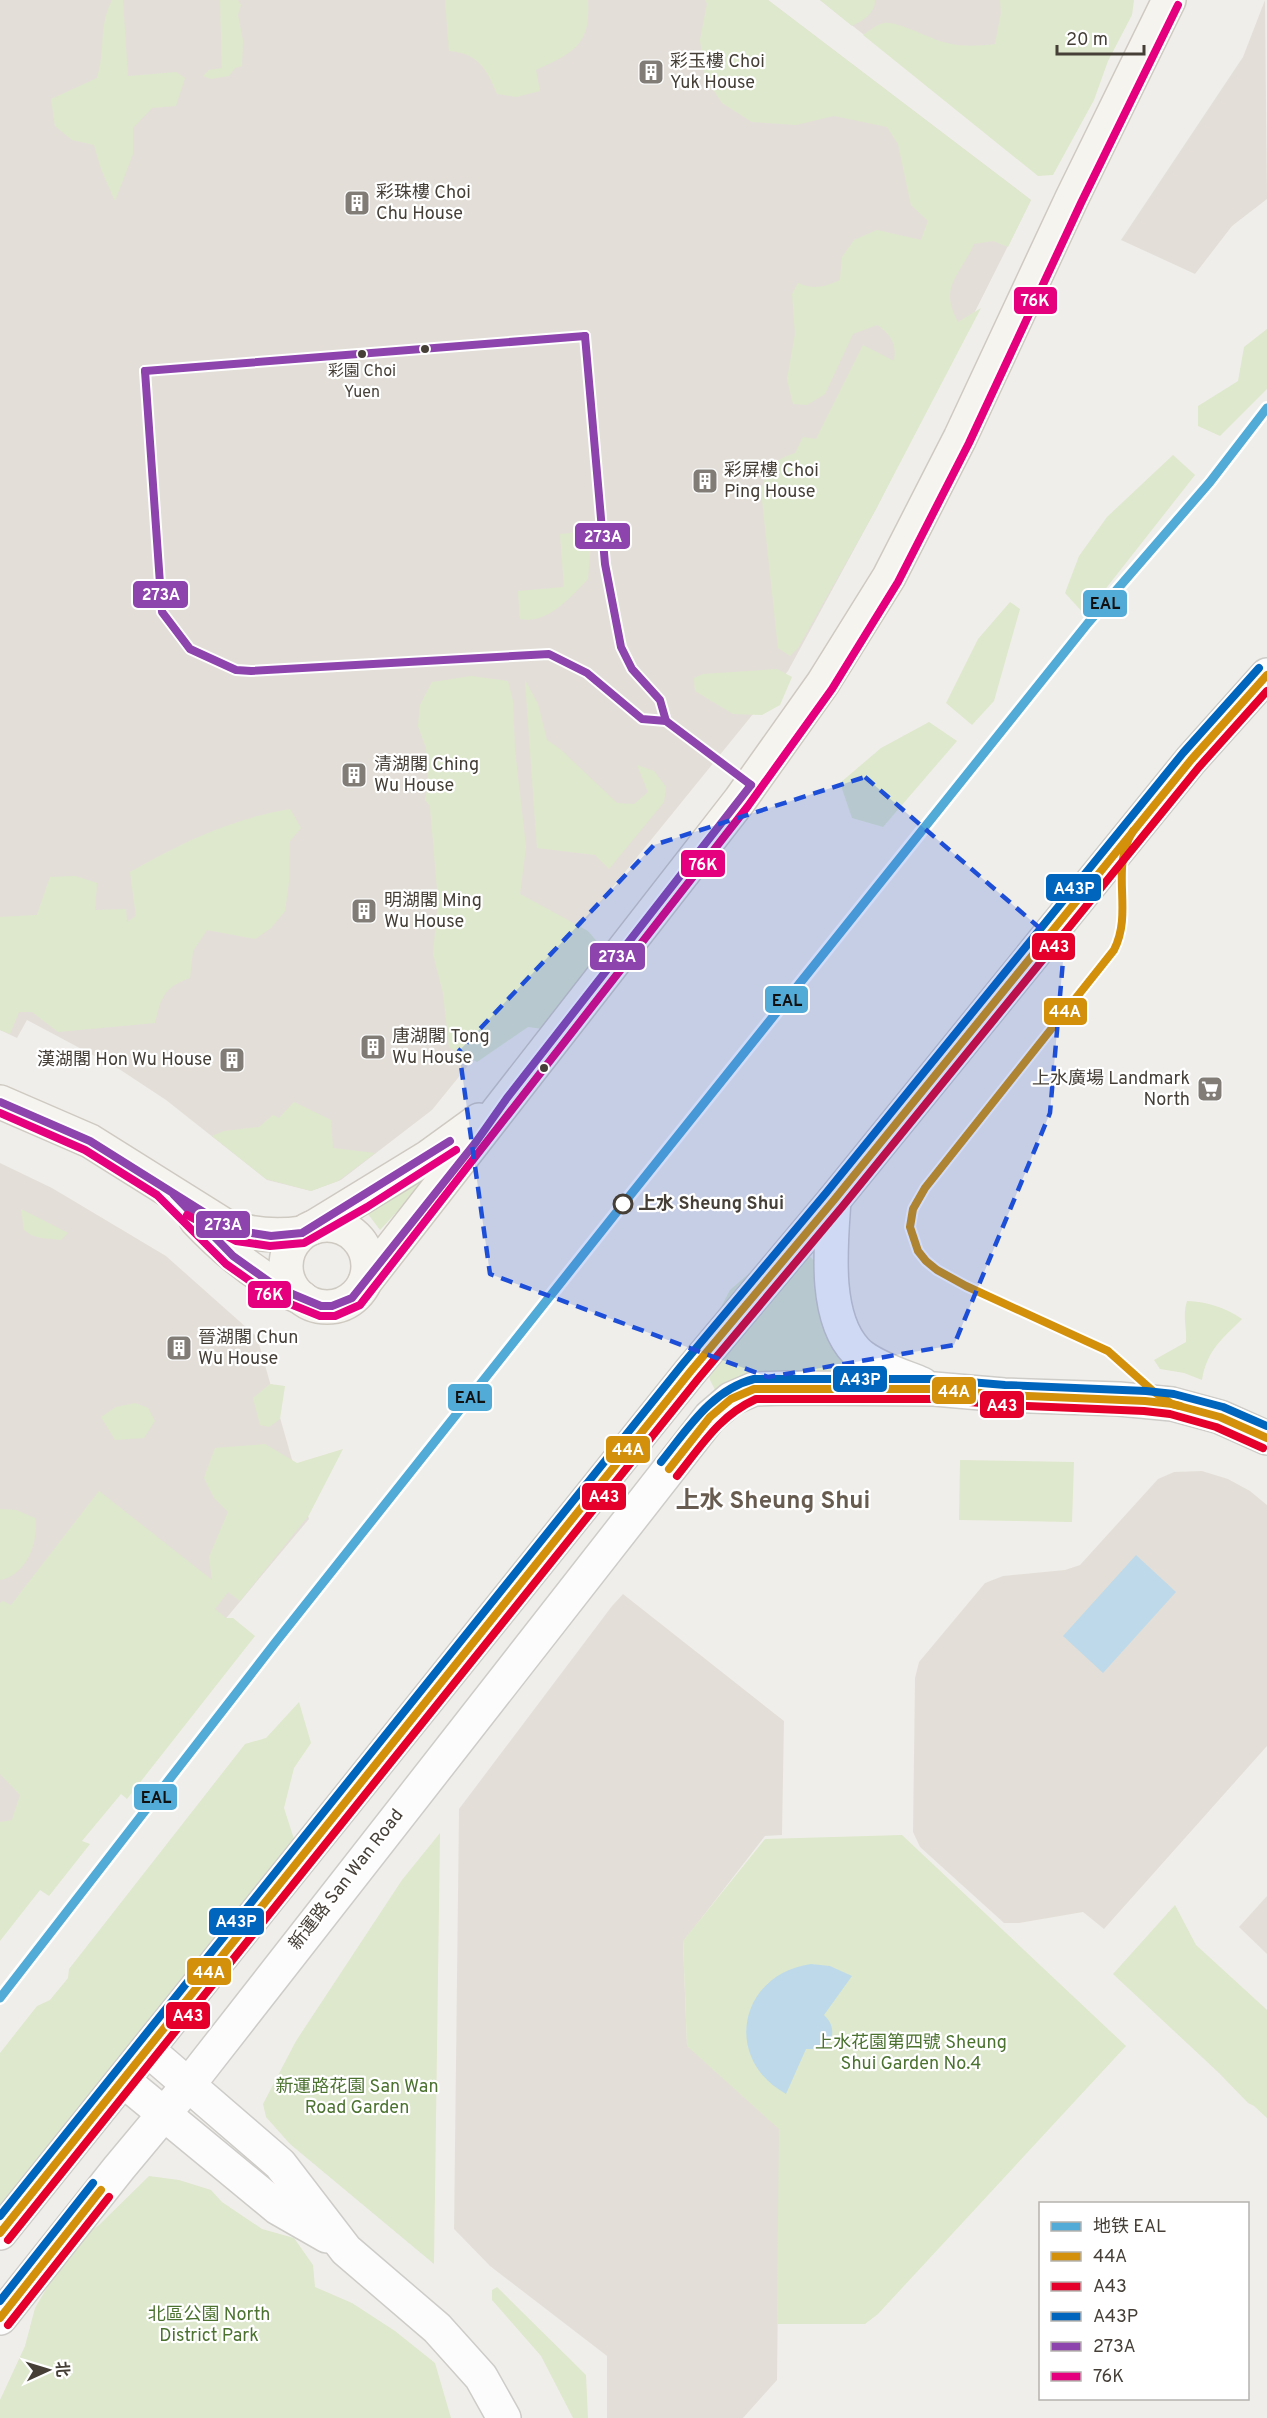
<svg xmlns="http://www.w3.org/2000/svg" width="1267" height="2418" viewBox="0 0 1267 2418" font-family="Overpass,'Noto Sans SC',sans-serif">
<rect width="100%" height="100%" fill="#f0eeea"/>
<g fill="#e3dfd8">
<polygon points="0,0 768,0 1031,200 876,509 788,671 432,1110 341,1180 311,1191 267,1180 166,1100 119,1069 27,1020 17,1038 0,1030"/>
<polygon points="820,0 1122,0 1028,165"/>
<polygon points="1265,0 1267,199 1232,226 1195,274 1121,240 1243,57"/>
<polygon points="0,1163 52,1188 166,1256 257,1337 309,1519 10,1877 0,1867"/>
<polygon points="1202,1471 1228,1479 1250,1491 1267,1505 1267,1746 1104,1929 1083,1912 1019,1923 1004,1923 920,1847 913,1832 915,1678 919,1662 985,1583 1003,1576 1065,1570 1080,1565 1158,1479 1174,1472"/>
<polygon points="623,1594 784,1721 782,1835 765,1836 683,1942 687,2045 780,2129 777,2380 743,2418 607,2418 607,2356 490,2266 454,2229 459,1809 612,1606"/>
<polygon points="1267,1896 1267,1954 1239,1927"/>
</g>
<g fill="#dee8cc">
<path d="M112 0H123L128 76 176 72 185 78 176 106 152 108 133 128V154L115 201 101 169 94 145 72 140 55 126 51 99 97 78C106 50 98 28 112 0Z"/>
<polygon points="220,0 238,0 241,5 238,15 243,41 242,66 235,68 229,76 211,79 203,76 209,70 222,68"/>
<path d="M445 0H588C591 45 574 52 536 70L540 91 516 97 497 94C487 69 478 53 449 51Z"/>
<path d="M705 0H768L1031 200 1008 247 993 241 974 244C960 276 938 286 958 322L981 308 876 509 798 648 790 656 778 648 761 490C769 467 771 461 795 453L803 437 816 439 863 345 894 361C897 344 891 334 877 325L853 334 825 394 807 405 793 404 787 379 795 334 792 294 798 283C813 290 825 287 840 280L842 257 854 240 877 230 921 240 928 221 911 205 898 144 887 127 834 116 796 125 752 122 722 103 705 77 700 40 707 4Z"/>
<path d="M820 0H875C875 14 863 20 852 26Z"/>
<path d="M1000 0H1134L1132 15 1108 61 1094 100 1053 175 1038 176 863 35C869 31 877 24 884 23 896 20 932 40 947 43 963 47 979 46 995 44L1001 13Z"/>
<polygon points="1267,329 1267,389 1220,436 1198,426 1198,406 1238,381 1244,347"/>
<polygon points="1173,455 1195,475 1085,615 1065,593 1079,556 1107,517"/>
<path d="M592 531 588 579C571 596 548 625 520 619L518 591 564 587 560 534Z"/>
<polygon points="1010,602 1020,609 994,701 972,725 946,703 978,639"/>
<polygon points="777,669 792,677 780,705 762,715 733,714 695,691 694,678 703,674"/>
<polygon points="471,676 508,681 513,701 515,750 526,847 520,894 588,931 600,945 594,963 543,1029 528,1027 477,1062 449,1047 443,993 433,954 438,901 430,806 425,800 428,785 426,748 418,726 420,705 432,682"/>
<polygon points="525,680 538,704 547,740 560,749 617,803 634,804 648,792 637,765 654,771 666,787 664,802 609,869 595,855 537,848"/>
<polygon points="929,722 957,741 883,827 852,818 840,783 881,748"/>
<path d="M290 809 301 828 290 841 289 881 285 911 271 928 255 939 207 930 193 951 190 978C164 987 161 997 155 1023L58 1032 32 1012H19L10 1034 0 1030V917L37 915 50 877 75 876 97 883 95 910 126 909 127 922 136 916 130 872C181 843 231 819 290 809Z"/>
<polygon points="294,1102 331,1120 333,1148 375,1153 338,1181 311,1191 266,1179 212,1136 224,1131 259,1127 273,1115 279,1118"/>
<polygon points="440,1162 441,1164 380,1230 368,1214"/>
<polygon points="21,1209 68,1233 61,1240 41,1238 31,1235 24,1230"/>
<polygon points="777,1249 806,1253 840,1285 857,1330 851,1372 844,1378 778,1405 759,1387 716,1392 710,1380 703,1341 730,1290"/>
<path d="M1187 1301C1208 1302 1224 1307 1242 1319 1222 1339 1207 1350 1202 1380L1184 1373 1160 1369 1154 1360 1186 1342C1187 1327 1182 1316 1187 1301Z"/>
<polygon points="270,1384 285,1386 280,1419 269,1427 260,1425 253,1398"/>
<polygon points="135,1403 148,1408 155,1421 144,1438 115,1440 101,1417 116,1407"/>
<polygon points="265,1444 297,1463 343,1449 309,1515 240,1601 228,1592 215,1609 226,1618 233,1618 255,1636 127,1799 121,1794 82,1841 90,1844 49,1896 40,1890 0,1941 0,1822 12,1820 20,1795 0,1774 0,1603 3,1601 11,1605 99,1491 212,1580 209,1557 228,1512 214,1498 204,1478 215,1448"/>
<polygon points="960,1460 1074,1462 1072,1522 959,1520"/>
<path d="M0 1509 16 1510 35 1518C39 1543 26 1575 0 1580Z"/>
<polygon points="299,1702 311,1743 294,1768 284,1808 294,1839 269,1878 227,1922 194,1969 0,2211 0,2053 37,2006 50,2000 68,1978 69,1969 245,1744 266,1738"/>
<polygon points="440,1833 434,2264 290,2144 266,2117 263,2104 296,2041 402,1880"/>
<polygon points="902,1835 1126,2046 878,2314 865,2324 777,2324 779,2129 687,2046 683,1941 765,1839"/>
<polygon points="1175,1905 1196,1945 1267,2010 1267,2118 1254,2106 1248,2103 1219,2073 1113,1974"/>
<polygon points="149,2176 179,2180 211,2190 222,2202 262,2229 294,2238 313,2265 315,2287 352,2303 395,2331 435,2363 451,2418 0,2418 0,2400 25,2346 35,2308 73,2243 99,2225"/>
<polygon points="497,2287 586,2375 588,2418 573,2418 541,2356 492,2300 492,2290"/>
</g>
<g fill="#bedaea">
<polygon points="1136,1555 1176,1592 1103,1673 1063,1636"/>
<path d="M811 1964 830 1966 852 1976 824 2015C836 2026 835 2041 821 2049H806L786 2094C722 2059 739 1974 811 1964Z"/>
</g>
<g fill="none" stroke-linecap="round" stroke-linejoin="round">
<g stroke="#ceccc8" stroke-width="36">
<g id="minor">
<polyline points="148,2050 280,2164 346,2250 437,2328 481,2377 504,2418"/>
<polyline points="124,2081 278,2208 327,2236"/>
</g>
</g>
<g stroke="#ceccc8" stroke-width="36">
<g id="tertiary">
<path d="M834 1200C831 1244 823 1316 856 1351 870 1366 903 1376 922 1384"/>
<polyline points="0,2233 690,1372 834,1200 1191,760 1267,675"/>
<polyline points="0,2318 119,2168 189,2084 710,1417 731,1399 754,1389 787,1388 934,1389 1004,1395 1119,1399 1172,1404 1220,1417 1267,1438"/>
</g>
</g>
<g stroke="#cecac2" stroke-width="36">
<g id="secondary">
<path d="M0 1102 90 1141 224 1225C250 1235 275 1237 302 1233"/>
<path d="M196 1220C227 1253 260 1280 302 1298"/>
<circle cx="327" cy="1266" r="41"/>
<polyline points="312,1228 428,1157 479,1120"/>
<polyline points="365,1282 740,800 823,683 889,577 960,438 1072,198 1169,0"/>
</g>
</g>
<use href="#minor" stroke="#fdfcfc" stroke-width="33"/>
<use href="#tertiary" stroke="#fdfcfc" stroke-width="33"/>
<use href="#secondary" stroke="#f6f4ef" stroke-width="33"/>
<g stroke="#fff" stroke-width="12">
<g id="bus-1">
<path d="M1133 831C1109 870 1134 910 1114 950L925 1188 913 1209 910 1227 918 1251 926 1261 937 1270 966 1286 1108 1351 1154 1392 1172 1404 1180 1406"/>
<polyline points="669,1469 710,1417 731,1399 754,1389 934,1389 1004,1395 1145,1401 1172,1404 1220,1417 1267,1438"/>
<polyline points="0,2233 690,1372 834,1200 1191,760 1267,675"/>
<polyline points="0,2318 101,2190"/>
</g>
</g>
<g stroke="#fff" stroke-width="12">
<g id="bus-2">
<path d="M677 1476C702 1445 719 1416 756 1399H934L1004 1405 1144 1411 1170 1414 1216 1427 1263 1448"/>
<polyline points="8,2240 698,1379 842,1207 1199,767 1267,691"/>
<polyline points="8,2325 109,2197"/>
</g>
</g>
<g stroke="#fff" stroke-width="12">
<g id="bus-3">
<path d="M661 1462C687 1430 711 1390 754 1379H934L1005 1385 1146 1391 1174 1394 1223 1407 1267 1426"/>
<polyline points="0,2216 682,1365 826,1193 1183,753 1259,668"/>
<polyline points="0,2301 93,2183"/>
</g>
</g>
<g stroke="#fff" stroke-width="12">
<g id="bus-4">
<polyline points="585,336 605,564 621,647 632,669 660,700 666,721"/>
<polyline points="145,371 162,612 190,649 236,670 251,671 549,654 587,673 642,719 666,721 751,785"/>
<polyline points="145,371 585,336"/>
<polyline points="0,1102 90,1141 224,1225 239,1231 271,1236 302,1233 450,1141"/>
<polyline points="174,1195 233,1256 278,1288 321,1306 332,1306 352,1298 476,1142 507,1098 751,785"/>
</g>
</g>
<g stroke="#fff" stroke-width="12">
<g id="bus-5">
<polyline points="0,1113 85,1150 157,1195 226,1264 273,1297 320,1316 335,1316 360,1305 748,806 832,689 898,582 969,443 1081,203 1178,5"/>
<polyline points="187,1215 236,1241 270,1246 304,1243 367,1207 456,1150"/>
</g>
</g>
<use href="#bus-1" stroke="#d3910b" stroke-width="8"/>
<use href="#bus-2" stroke="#e4002b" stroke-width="8"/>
<use href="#bus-3" stroke="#0065bd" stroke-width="8"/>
<use href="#bus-4" stroke="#8e44ad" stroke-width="8"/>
<use href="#bus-5" stroke="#e5007d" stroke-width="8"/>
<g stroke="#fff" stroke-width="14">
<polyline id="metro-1" points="0,1998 275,1643 612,1218 1088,623 1210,482 1267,408"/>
</g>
<use href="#metro-1" stroke="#52abd6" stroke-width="9"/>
</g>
<path fill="#1d4ed8" fill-opacity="0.2" stroke="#1d4ed8" stroke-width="4.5" stroke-dasharray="12 8" stroke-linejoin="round" d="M865 777 1064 949 1050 1113 954 1345 768 1377 490 1274 459 1051 654 845Z"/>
<defs>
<g id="building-square" transform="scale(1.35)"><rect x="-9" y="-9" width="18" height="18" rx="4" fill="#817c76" stroke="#fff"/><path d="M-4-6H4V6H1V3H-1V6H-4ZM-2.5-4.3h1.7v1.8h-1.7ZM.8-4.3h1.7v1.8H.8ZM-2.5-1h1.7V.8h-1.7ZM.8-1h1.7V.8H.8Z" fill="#fff"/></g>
<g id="supermarket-square" transform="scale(1.35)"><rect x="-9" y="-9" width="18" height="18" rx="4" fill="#817c76" stroke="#fff"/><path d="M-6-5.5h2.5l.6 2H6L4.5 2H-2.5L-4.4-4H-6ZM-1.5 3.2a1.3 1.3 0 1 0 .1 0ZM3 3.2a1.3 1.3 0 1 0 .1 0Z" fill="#fff"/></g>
</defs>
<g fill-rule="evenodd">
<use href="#building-square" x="651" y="72"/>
<use href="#building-square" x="357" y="203"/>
<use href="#building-square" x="705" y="481"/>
<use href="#building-square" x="354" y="775"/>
<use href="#building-square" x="364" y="911"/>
<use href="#building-square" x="373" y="1047"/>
<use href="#building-square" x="232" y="1060"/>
<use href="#supermarket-square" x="1210" y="1089"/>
<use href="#building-square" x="179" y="1348"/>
</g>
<g fill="#453f37" stroke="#fff" stroke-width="2">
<circle cx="425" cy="349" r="5"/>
<circle cx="362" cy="354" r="5"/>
<circle cx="544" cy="1068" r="5"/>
</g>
<circle fill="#fff" stroke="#453f37" stroke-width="3" cx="623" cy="1204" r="9"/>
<g text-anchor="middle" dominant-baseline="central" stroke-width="4.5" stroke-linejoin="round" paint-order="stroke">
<g font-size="16" fill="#453f37" stroke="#fff">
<text x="362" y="372">彩園 Choi<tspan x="362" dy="21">Yuen</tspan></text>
</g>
<g font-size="18" fill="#453f37" stroke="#fff" text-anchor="start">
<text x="670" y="62">彩玉樓 Choi<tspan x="670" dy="21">Yuk House</tspan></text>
<text x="376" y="193">彩珠樓 Choi<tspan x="376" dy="21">Chu House</tspan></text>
<text x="724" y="471">彩屏樓 Choi<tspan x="724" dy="21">Ping House</tspan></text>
<text x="374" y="765">清湖閣 Ching<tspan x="374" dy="21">Wu House</tspan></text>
<text x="384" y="901">明湖閣 Ming<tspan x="384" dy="21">Wu House</tspan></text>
<text x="392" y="1037">唐湖閣 Tong<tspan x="392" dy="21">Wu House</tspan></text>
<text x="212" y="1060" text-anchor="end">漢湖閣 Hon Wu House</text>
<text x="1190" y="1079" text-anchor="end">上水廣場 Landmark<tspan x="1190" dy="21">North</tspan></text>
<text x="198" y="1338">晉湖閣 Chun<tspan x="198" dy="21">Wu House</tspan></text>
</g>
<g font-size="18" font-weight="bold" fill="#453f37" stroke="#fff" text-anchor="start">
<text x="638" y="1204">上水 Sheung Shui</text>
</g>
<g font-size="18" fill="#453f37" stroke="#fff">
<text transform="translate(347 1880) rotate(-52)">新運路 San Wan Road</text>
</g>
<g font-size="18" fill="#4b722f" stroke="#fff">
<text x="911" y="2043">上水花園第四號 Sheung<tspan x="911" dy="21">Shui Garden No.4</tspan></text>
<text x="357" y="2087">新運路花園 San Wan<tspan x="357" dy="21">Road Garden</tspan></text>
<text x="209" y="2315">北區公園 North<tspan x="209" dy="21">District Park</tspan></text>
</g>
<g font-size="24" font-weight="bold" fill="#675c4f" stroke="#fff">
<text x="773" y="1502">上水 Sheung Shui</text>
</g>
</g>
<g stroke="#fff" stroke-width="2">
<rect x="1013" y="286" width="45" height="29" rx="6" fill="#e5007d"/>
<rect x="574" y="522" width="57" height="28" rx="6" fill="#8e44ad"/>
<rect x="132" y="580" width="57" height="29" rx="6" fill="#8e44ad"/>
<rect x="1082" y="589" width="46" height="29" rx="6" fill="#52abd6"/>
<rect x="680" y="849" width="46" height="29" rx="6" fill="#e5007d"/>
<rect x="1045" y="873" width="57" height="29" rx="6" fill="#0065bd"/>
<rect x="1031" y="932" width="45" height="29" rx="6" fill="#e4002b"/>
<rect x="589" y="942" width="57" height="29" rx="6" fill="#8e44ad"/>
<rect x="764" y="985" width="45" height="29" rx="6" fill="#52abd6"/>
<rect x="1043" y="997" width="45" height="29" rx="6" fill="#d3910b"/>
<rect x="195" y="1210" width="56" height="29" rx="6" fill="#8e44ad"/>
<rect x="247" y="1280" width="45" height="29" rx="6" fill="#e5007d"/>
<rect x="832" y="1365" width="56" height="28" rx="6" fill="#0065bd"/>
<rect x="931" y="1376" width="46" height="29" rx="6" fill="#d3910b"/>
<rect x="447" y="1383" width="46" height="29" rx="6" fill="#52abd6"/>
<rect x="979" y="1390" width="46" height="29" rx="6" fill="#e4002b"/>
<rect x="605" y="1435" width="46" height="29" rx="6" fill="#d3910b"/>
<rect x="581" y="1482" width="46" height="29" rx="6" fill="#e4002b"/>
<rect x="133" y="1783" width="45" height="28" rx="6" fill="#52abd6"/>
<rect x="208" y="1907" width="57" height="29" rx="6" fill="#0065bd"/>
<rect x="186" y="1957" width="46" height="29" rx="6" fill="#d3910b"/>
<rect x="165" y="2001" width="46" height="29" rx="6" fill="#e4002b"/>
</g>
<g font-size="16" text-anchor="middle" font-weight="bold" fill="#fff">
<text x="1035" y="306">76K</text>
<text x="603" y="542">273A</text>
<text x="161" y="600">273A</text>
<text x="703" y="870">76K</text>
<text x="1074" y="894">A43P</text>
<text x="1054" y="952">A43</text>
<text x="617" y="962">273A</text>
<text x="1065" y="1017">44A</text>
<text x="223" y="1230">273A</text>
<text x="269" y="1300">76K</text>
<text x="860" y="1385">A43P</text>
<text x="954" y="1397">44A</text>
<text x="1002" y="1411">A43</text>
<text x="628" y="1455">44A</text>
<text x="604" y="1502">A43</text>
<text x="236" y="1927">A43P</text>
<text x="209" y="1978">44A</text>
<text x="188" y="2021">A43</text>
</g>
<g font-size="16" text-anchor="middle" font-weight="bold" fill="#111">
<text x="1105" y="609">EAL</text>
<text x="787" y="1006">EAL</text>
<text x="470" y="1403">EAL</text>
<text x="156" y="1803">EAL</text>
</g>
<rect x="1039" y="2202" width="210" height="198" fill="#ffffff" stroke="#b5b2af" stroke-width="1.5"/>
<rect x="1051" y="2222" width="30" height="9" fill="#52abd6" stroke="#b5b2af" stroke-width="1.5"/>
<text x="1093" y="2232" font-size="18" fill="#453f37">地铁 EAL</text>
<rect x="1051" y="2252" width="30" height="9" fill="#d3910b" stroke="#b5b2af" stroke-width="1.5"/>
<text x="1093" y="2262" font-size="18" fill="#453f37">44A</text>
<rect x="1051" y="2282" width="30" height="9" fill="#e4002b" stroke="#b5b2af" stroke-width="1.5"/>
<text x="1093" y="2292" font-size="18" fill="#453f37">A43</text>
<rect x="1051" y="2312" width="30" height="9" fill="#0065bd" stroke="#b5b2af" stroke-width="1.5"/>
<text x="1093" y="2322" font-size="18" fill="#453f37">A43P</text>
<rect x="1051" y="2342" width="30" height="9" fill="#8e44ad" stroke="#b5b2af" stroke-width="1.5"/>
<text x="1093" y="2352" font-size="18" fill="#453f37">273A</text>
<rect x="1051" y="2372" width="30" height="9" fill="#e5007d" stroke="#b5b2af" stroke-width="1.5"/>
<text x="1093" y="2382" font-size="18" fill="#453f37">76K</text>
<g transform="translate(48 2370) rotate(86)" stroke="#ffffff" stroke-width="4.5" paint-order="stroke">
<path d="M0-4.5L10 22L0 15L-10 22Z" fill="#453f37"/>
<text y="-9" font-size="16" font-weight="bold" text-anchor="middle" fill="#453f37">北</text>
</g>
<path d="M1057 45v9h87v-9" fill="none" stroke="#453f37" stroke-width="3"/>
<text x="1066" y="45" font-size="18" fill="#453f37" stroke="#ffffff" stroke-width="4.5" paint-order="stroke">20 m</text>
</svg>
